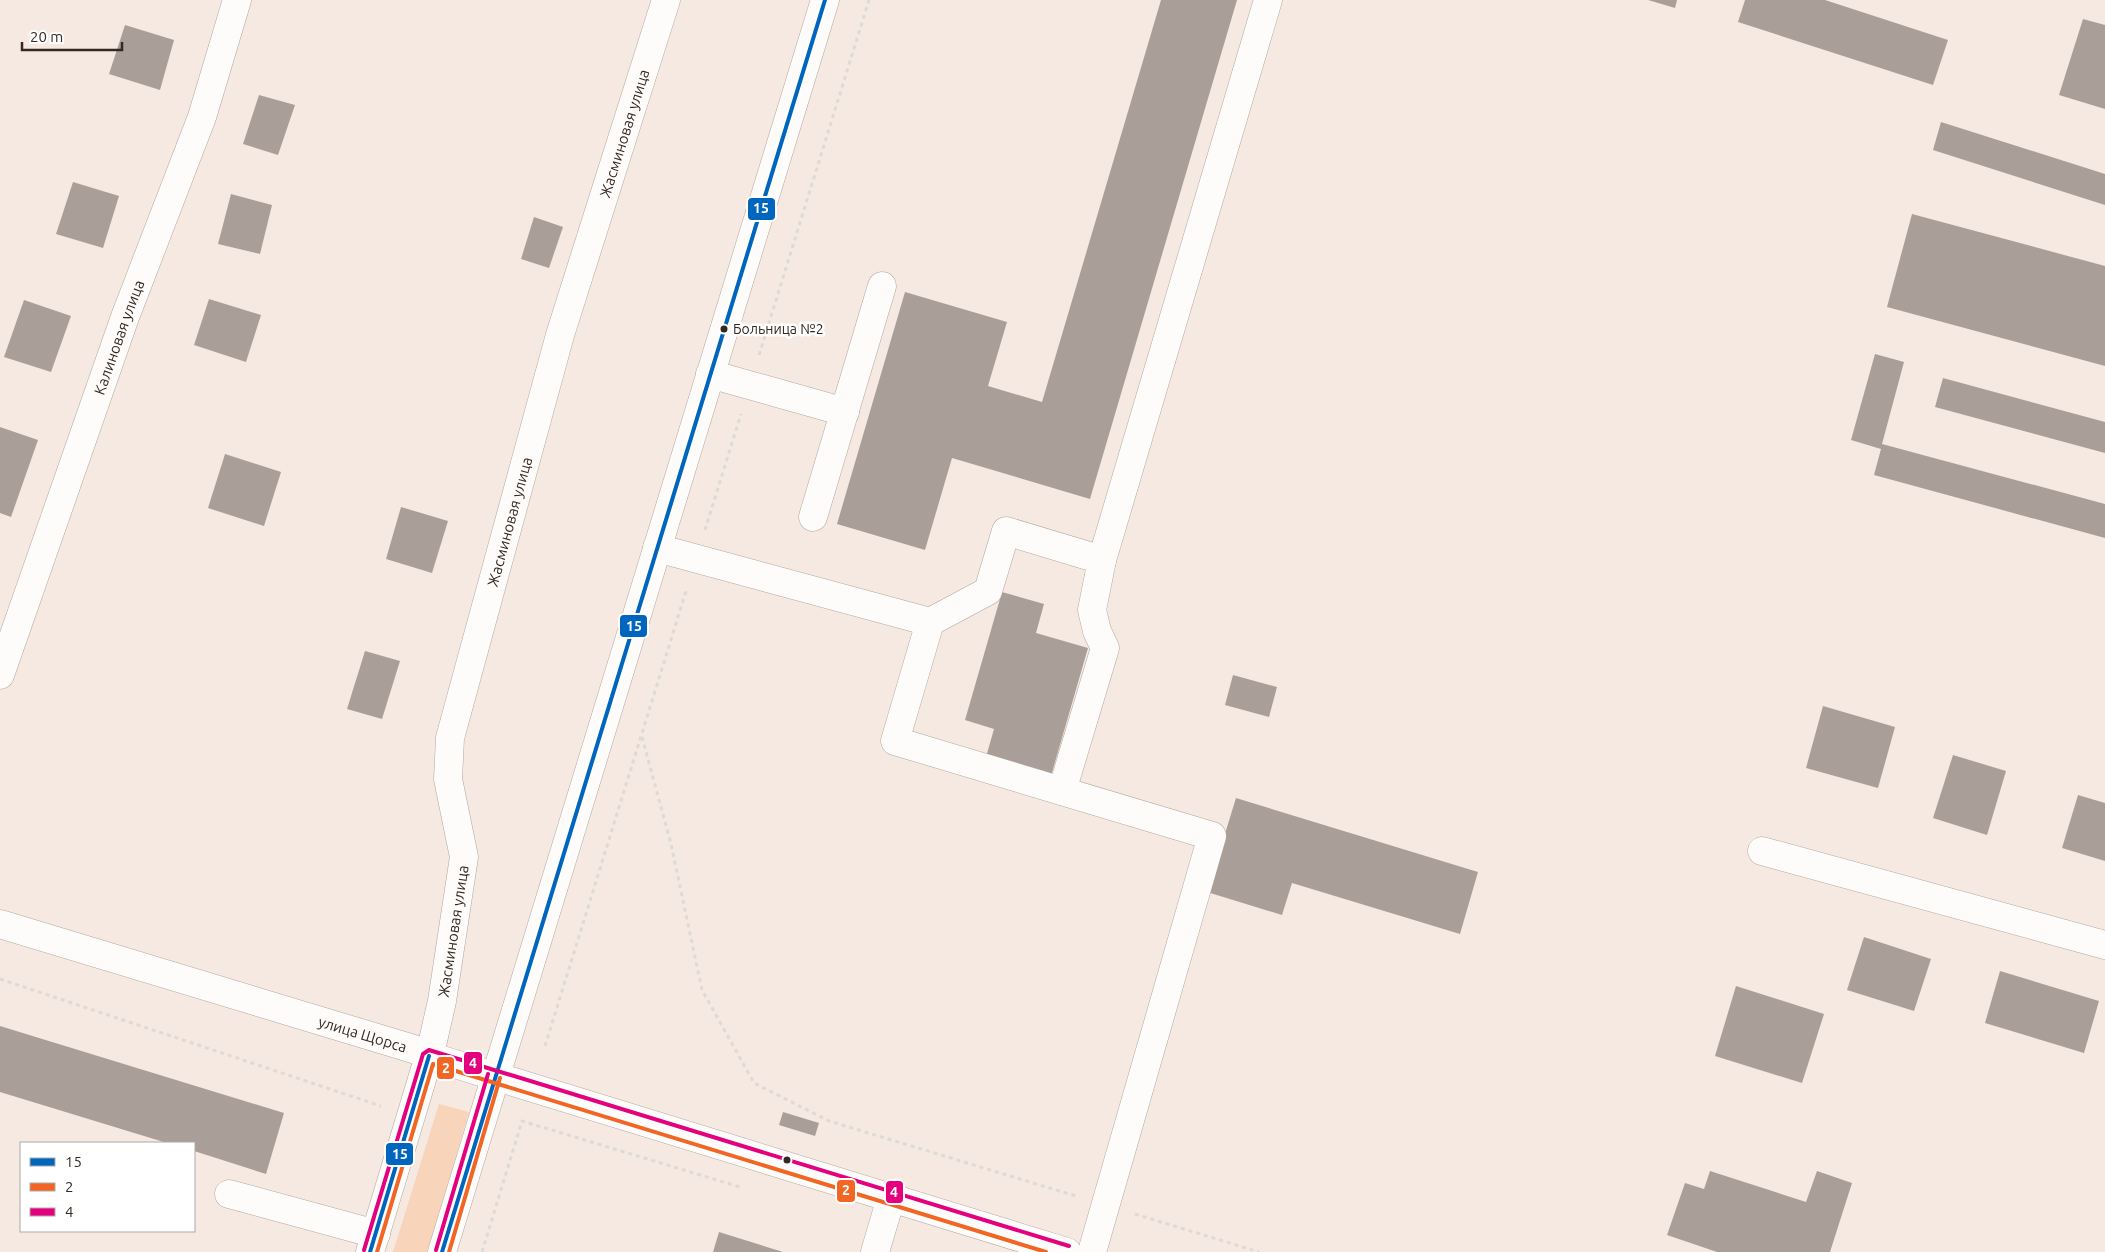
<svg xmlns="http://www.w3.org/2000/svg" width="2105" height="1252" viewBox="0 0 2105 1252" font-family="Ubuntu,sans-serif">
<rect width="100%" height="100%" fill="#f6e9e1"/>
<polygon fill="#f7d4ba" points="439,1104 469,1112 427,1252 393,1252"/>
<g fill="#aa9f98">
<polygon points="1161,0 1237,0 1090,499 952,458 925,550 837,524 905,292 1007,322 988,386 1042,402"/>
<polygon points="1648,0 1677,0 1675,8"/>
<polygon points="1745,0 1825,0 1948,40 1933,85 1738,22"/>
<polygon points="2083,19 2105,25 2105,109 2059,95"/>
<polygon points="125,25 174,40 160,90 109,74"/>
<polygon points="259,95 295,105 278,155 243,144"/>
<polygon points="1941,122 2105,174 2105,205 1933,150"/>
<polygon points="73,182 119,196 103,248 56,234"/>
<polygon points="231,194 272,205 260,254 218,244"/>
<polygon points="1912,214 2105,266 2105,366 1887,307"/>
<polygon points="534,217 563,227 549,268 521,259"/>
<polygon points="209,299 261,315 246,362 194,345"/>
<polygon points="24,300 71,316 51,372 4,357"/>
<polygon points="1875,354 1904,362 1882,444 2105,504 2105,538 1874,475 1881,449 1851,440"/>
<polygon points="1943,378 2105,422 2105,453 1935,407"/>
<polygon points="0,427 38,440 11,517 0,513"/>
<polygon points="225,454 281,472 264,526 208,508"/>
<polygon points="401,507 448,521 432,573 386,559"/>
<polygon points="1002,592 1044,604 1036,633 1088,648 1051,776 986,757 994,729 965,720"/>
<polygon points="365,651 400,661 382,719 347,709"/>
<polygon points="1233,675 1277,687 1269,717 1225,705"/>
<polygon points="1823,706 1895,727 1878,788 1806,768"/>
<polygon points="1953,755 2006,771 1987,835 1933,818"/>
<polygon points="2078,795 2105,803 2105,861 2062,848"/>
<polygon points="1236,798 1478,872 1460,934 1292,883 1282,915 1207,892"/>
<polygon points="1864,937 1931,959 1914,1011 1847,990"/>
<polygon points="2000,971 2099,1001 2084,1053 1985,1023"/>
<polygon points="1736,986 1824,1014 1802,1083 1715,1056"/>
<polygon points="0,1026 284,1113 266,1174 194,1151 194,1143 167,1143 0,1092"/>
<polygon points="783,1112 819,1123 815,1136 779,1125"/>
<polygon points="1710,1171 1806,1202 1817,1171 1852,1183 1830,1252 1717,1252 1667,1235 1685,1183 1704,1189"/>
<polygon points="719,1232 783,1252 713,1252"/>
</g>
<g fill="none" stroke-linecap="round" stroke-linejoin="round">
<g stroke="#b1a7a0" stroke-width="29">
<g id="minor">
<polyline points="710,374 845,412"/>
<polyline points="813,517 882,286"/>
<polyline points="657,548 930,622 988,591 1006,531 1102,560 1268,0"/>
<polyline points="930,622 895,741 1212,836 1092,1252"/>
<path id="s1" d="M0 675 125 317 202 117 237 0"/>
<polyline points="1062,791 1105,648 1097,631 1092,610 1102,560"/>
<polyline points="1762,851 2105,945"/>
<path id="s2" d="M0 924 430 1054 429 1056 1067 1252"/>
<path id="s3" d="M430 1054 442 1001 464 857 448 779 450 738 560 335 666 0"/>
<polyline points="229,1194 376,1234"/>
<polyline points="370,1252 429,1056"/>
<polyline points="442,1252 825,0"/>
<polyline points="875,1252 891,1198"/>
</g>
</g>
<g stroke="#dddad7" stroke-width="3" stroke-dasharray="4 4" stroke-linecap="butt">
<polyline points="759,355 869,0"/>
<polyline points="705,530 741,414"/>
<polyline points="642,737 671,844 702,990 754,1083 829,1121 1076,1196"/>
<polyline points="0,979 381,1106"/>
<polyline points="545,1046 687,588"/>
<polyline points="1135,1214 1259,1252"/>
<polyline points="482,1252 522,1121 740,1187"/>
</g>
<use href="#minor" stroke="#fefcfa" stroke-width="28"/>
<g stroke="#fff" stroke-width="8">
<g id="bus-1">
<polyline points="370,1252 429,1056"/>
<polyline points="442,1252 825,0"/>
</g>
</g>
<g stroke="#fff" stroke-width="8">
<g id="bus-2">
<polyline points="377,1252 433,1064 1046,1252"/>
<polyline points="449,1252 500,1078"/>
</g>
</g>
<g stroke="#fff" stroke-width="8">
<g id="bus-3">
<polyline points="364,1250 423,1054 429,1050 1069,1246"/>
<polyline points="436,1250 488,1074"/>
</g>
</g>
<use href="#bus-1" stroke="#0065bd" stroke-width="4"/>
<use href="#bus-2" stroke="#f26522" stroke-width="4"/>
<use href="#bus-3" stroke="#e5007d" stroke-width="4"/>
</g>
<g fill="#342922" stroke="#fff" stroke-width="2">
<circle cx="724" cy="329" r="4.5"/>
<circle cx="787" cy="1160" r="4.5"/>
</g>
<g text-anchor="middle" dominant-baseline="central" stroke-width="5" stroke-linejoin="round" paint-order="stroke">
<g font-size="14" fill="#342922" stroke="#fff" text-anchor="start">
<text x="733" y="329">Больница №2</text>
</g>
<g font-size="15" fill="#342922" stroke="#fff">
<text stroke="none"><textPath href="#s3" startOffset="950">Жасминовая улица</textPath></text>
<text stroke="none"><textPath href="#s1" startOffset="358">Калиновая улица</textPath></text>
<text stroke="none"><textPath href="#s3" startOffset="545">Жасминовая улица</textPath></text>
<text stroke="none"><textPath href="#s3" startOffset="125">Жасминовая улица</textPath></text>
<text stroke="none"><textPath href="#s2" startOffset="379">улица Щорса</textPath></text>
</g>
</g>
<g stroke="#fff" stroke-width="2">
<rect x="747" y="197" width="29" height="24" rx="5" fill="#0065bd"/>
<rect x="619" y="614" width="29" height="24" rx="5" fill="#0065bd"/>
<rect x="463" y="1051" width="20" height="24" rx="5" fill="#e5007d"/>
<rect x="436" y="1056" width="19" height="24" rx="5" fill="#f26522"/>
<rect x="385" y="1142" width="29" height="24" rx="5" fill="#0065bd"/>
<rect x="836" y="1179" width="20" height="24" rx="5" fill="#f26522"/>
<rect x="885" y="1180" width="19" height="24" rx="5" fill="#e5007d"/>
</g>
<g font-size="14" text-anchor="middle" font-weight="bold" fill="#fff">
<text x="761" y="213">15</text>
<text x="634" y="631">15</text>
<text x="473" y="1068">4</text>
<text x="446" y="1073">2</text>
<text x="400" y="1159">15</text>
<text x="846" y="1195">2</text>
<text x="894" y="1197">4</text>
</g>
<rect x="20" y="1142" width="175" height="90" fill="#ffffff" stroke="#aea9a7"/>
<rect x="30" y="1158" width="25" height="8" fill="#0065bd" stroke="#aea9a7"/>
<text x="65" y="1167" font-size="15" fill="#342922">15</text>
<rect x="30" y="1183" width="25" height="8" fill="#f26522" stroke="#aea9a7"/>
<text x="65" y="1192" font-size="15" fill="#342922">2</text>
<rect x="30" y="1208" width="25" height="8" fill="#e5007d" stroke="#aea9a7"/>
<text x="65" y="1217" font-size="15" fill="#342922">4</text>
<path d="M22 42v8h100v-8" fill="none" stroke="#342922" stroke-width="2.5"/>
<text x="30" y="42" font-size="15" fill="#342922" stroke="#ffffff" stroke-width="4" paint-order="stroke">20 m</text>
</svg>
